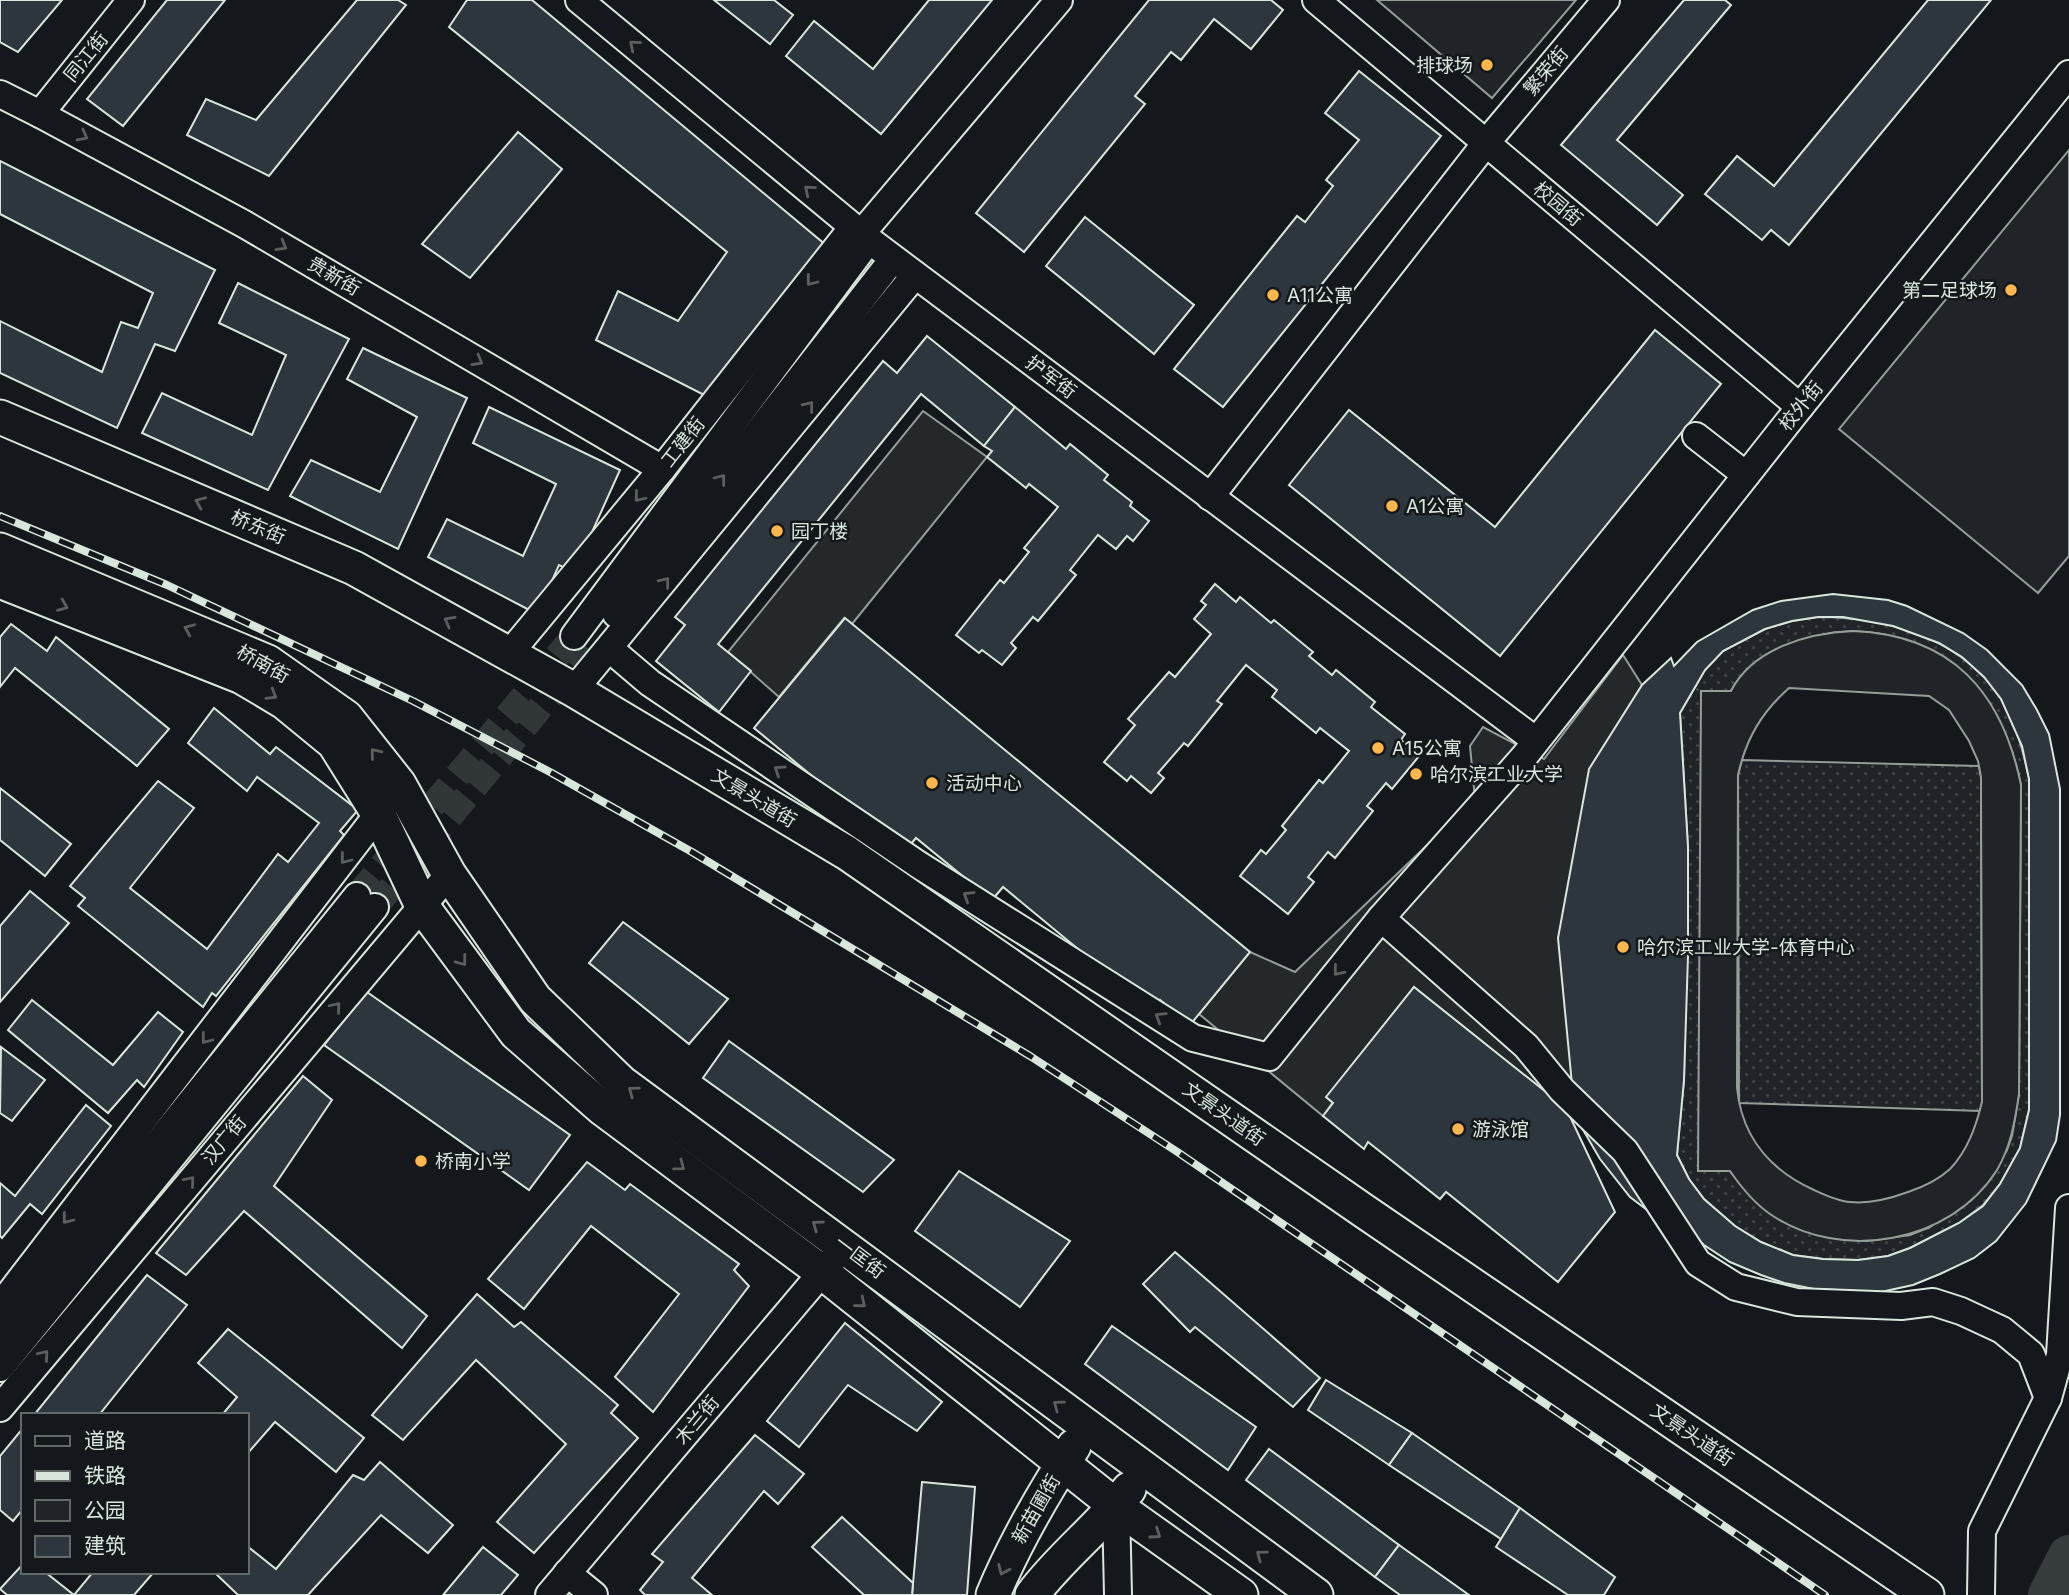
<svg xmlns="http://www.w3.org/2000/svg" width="2069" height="1595" viewBox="0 0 2069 1595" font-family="Inter,'Noto Sans SC',sans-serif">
<defs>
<pattern id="grass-dots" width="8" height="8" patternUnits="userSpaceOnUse" patternTransform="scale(1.75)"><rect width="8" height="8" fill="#202428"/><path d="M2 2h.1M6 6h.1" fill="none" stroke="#404447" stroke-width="1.8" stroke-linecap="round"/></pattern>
</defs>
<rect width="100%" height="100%" fill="#14181c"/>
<g fill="url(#grass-dots)" stroke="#939e99" stroke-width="2" fill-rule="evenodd">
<path d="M1818 617C1886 617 1962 638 2001 699 2016 723 2023 751 2029 779V1110L2020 1148 2000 1184 1983 1205 1959 1223 1910 1248 1888 1256 1858 1260 1823 1259 1793 1255 1761 1242 1735 1226 1704 1199 1689 1179 1677 1155 1684 1080 1688 847 1680 713 1705 670 1723 651 1765 629 1792 621ZM1853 631C1951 635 2002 694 2021 785L2019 1094 2012 1136 2007 1150 1985 1186 1930 1227 1910 1235 1867 1241 1843 1239 1755 1201 1730 1171 1701 691H1731C1752 650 1810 633 1853 631Z"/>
<polygon points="1742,760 1979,766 1981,777 1982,1102 1980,1111 1739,1103 1738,775"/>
</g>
<g fill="#202428" stroke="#939e99" stroke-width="2" fill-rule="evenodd">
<polygon points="1377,0 1576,0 1492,98"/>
<polygon points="2069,150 2069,556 2038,593 1839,429"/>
<path d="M1853 631C1952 635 2002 692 2021 785L2019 1094C2015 1121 2011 1146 1997 1170 1951 1243 1841 1263 1770 1214 1754 1203 1741 1187 1730 1171H1698L1701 691H1731C1753 648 1808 633 1853 631ZM1789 688 1929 696 1949 710 1969 741 1978 761 1981 777 1982 1102C1976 1126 1968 1150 1950 1169 1938 1180 1923 1187 1908 1192 1889 1199 1870 1204 1850 1202 1838 1201 1825 1195 1814 1190 1770 1170 1742 1138 1737 1088L1738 775C1746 739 1761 713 1789 688Z"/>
</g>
<g fill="#24282b" stroke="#939e99" stroke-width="2">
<polygon points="923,411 987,457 852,624 844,618 779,697 728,652"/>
<polygon points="1623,655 1642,685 1575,1116 1414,987 1323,1116 1199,1014 1250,952 1295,972 1475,799 1470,746 1483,727 1544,759"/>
</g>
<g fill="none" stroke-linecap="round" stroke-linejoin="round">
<polyline stroke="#363b3e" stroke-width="42" points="2049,1595 2069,1556"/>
</g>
<g fill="#2c363c" stroke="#d8e6dc" stroke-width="2" fill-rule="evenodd">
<polygon points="0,0 62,0 18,52 0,42"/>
<polygon points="167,0 225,0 123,126 87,99"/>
<polygon points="357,0 398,0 406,5 269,176 187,135 206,99 256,120"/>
<polygon points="467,0 532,0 827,246 710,398 596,340 618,291 678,321 727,252 449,27"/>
<polygon points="714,0 774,0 793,15 770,44"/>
<polygon points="929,0 992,0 881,134 786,56 814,21 873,69"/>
<polygon points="1149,0 1271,0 1283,10 1251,49 1214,19 1181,60 1171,52 1135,96 1145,104 1024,252 976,213"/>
<polygon points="1684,0 1725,0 1731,5 1617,140 1683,195 1657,225 1561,145"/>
<polygon points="1928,0 1991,0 1789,245 1771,230 1762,240 1705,194 1737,156 1774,186"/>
<polygon points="1359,71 1441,136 1223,407 1174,369 1297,216 1305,222 1333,186 1326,180 1359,140 1325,113"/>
<polygon points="518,132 562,169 470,278 422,244"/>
<polygon points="0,161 215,270 175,351 155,344 117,428 0,373 0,321 102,372 121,322 138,328 153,293 0,214"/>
<polygon points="1085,217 1194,305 1154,354 1046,266"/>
<polygon points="238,283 349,339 268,490 142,433 162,393 252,435 286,355 219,323"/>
<polygon points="1655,330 1721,384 1500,656 1289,485 1349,410 1495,527"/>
<polygon points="927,336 1015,407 984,446 921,394 718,644 751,671 719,712 656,661 685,625 675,617 883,361 897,373"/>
<polygon points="363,348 467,398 398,549 290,496 311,460 380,492 417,417 347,379"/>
<polygon points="489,407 620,470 574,572 559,565 537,614 428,557 447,519 523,556 556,484 473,443"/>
<polygon points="1015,407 1066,449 1070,444 1108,475 1104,480 1132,502 1130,506 1149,521 1133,541 1127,536 1116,549 1098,535 1070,570 1076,575 1038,621 1033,617 1011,643 1016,648 1002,665 982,650 979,653 956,635 1000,580 1004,583 1029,552 1024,548 1058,507 1029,484 1026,488 987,457 992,451 984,446"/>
<polygon points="1215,584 1236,602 1240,597 1271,623 1274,620 1313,652 1309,656 1332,675 1336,670 1375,702 1371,707 1405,734 1401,740 1420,755 1392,789 1386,783 1367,806 1373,811 1335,858 1328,852 1308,877 1314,882 1288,914 1240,876 1261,850 1266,854 1286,830 1282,826 1319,780 1323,783 1349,751 1320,728 1316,733 1272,697 1277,690 1246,665 1217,701 1222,704 1188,746 1184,743 1158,773 1164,778 1151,793 1131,776 1127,781 1104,762 1135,725 1128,719 1169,672 1175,677 1211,634 1194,619 1206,605 1201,601"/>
<path d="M1833 594 1888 600 1907 606 1963 633 1987 650 2022 685 2037 710 2049 734 2060 789V1115L2056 1141 2026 1203 1996 1241 1974 1258 1940 1274 1913 1285 1881 1292 1814 1289 1784 1283 1761 1275 1730 1262 1704 1245 1685 1228 1667 1225 1630 1197 1600 1159 1575 1116 1558 938 1589 769 1642 685 1671 658 1674 666 1697 642 1753 610 1781 601ZM1818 617H1843L1893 626 1939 643 1962 657 1984 677 2001 699 2022 746 2029 779V1110L2020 1148 2000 1184 1983 1206 1959 1223 1910 1248 1888 1256 1858 1260 1823 1259 1793 1255 1761 1242 1735 1226 1704 1199 1689 1179 1677 1155 1684 1080 1688 956V847L1680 713 1705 670 1723 651 1765 629 1792 621Z"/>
<polygon points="845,618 1250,952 1190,1025 1160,1000 1152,1010 1003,887 992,900 916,838 904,852 754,728"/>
<polygon points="11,624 47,651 56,637 169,729 137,766 15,668 0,687 0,637"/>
<polygon points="214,708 270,754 276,747 358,810 340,831 344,835 216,996 212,993 203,1007 78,906 85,898 70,886 158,781 194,808 130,888 207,949 278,854 288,862 319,823 257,777 247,791 188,743"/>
<polygon points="0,788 71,844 45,876 0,840"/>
<polygon points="30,891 69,923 0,1002 0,926"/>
<polygon points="623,922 728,999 689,1044 589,963"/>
<polygon points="1414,987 1566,1108 1615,1212 1558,1282 1446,1192 1440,1199 1368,1142 1364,1149 1323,1116 1333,1103 1326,1097"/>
<polygon points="367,992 570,1135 529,1190 324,1045"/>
<polygon points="32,1000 113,1065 158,1012 183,1032 144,1087 137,1080 108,1113 8,1030"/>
<polygon points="729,1041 894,1160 863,1192 703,1078"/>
<polygon points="1,1047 45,1080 12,1121 0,1113"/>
<polygon points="303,1076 332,1100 274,1186 427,1316 402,1348 244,1211 186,1275 156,1253"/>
<polygon points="86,1105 111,1126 42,1214 30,1204 2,1238 0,1236 0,1183 15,1196"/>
<polygon points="587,1162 625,1190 630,1184 739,1264 734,1270 749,1286 653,1412 615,1377 679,1294 591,1226 524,1309 488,1279"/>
<polygon points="959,1171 1070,1241 1020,1307 915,1231"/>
<polygon points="1175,1252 1320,1378 1293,1407 1195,1327 1190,1332 1143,1284"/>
<polygon points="147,1275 187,1305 99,1415 34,1415"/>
<polygon points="477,1294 514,1327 521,1322 618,1405 611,1413 638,1438 534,1553 497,1522 566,1444 476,1360 403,1440 372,1415"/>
<polygon points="845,1323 942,1402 917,1431 848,1385 799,1447 767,1421"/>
<polygon points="1112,1326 1256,1427 1228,1470 1085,1364"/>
<polygon points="228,1329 364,1438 336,1472 275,1422 247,1454 247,1415 222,1415 237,1397 198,1363"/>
<polygon points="1326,1380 1412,1433 1389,1465 1308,1410"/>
<polygon points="23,1428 23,1509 13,1521 0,1510 0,1456"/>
<polygon points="1412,1433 1520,1508 1501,1539 1389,1465"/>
<polygon points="755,1435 804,1474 778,1504 764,1491 692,1578 712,1595 645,1595 640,1590 663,1562 652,1554"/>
<polygon points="1269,1449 1399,1545 1375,1577 1246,1480"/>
<polygon points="380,1462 453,1525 428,1553 381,1515 308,1595 238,1595 214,1572 247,1572 247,1546 276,1569 353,1475 364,1480"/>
<polygon points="922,1482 975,1487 967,1595 912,1595"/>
<polygon points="1520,1508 1615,1577 1604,1595 1568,1595 1496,1547"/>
<polygon points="842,1517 913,1583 912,1595 864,1595 812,1547"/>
<polygon points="1399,1545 1469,1595 1400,1595 1375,1577"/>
<polygon points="483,1547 518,1575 501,1595 443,1595"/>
<polygon points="23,1564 23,1572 45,1572 74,1595 7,1595 0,1589"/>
<polygon points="93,1572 154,1572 134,1595 74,1595"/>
</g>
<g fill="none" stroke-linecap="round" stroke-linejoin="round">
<g stroke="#313739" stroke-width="26" stroke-dasharray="26 13" stroke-linecap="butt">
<polyline points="357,896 574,636"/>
<polyline points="375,907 589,649"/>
</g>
<g stroke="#d8e6dc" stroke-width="30">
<g id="minor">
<polyline points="579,0 869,240 1535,740"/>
<polyline points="1316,0 1800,407"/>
<polyline points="0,94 40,114 244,224 662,469"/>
<polyline points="40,114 131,0"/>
<polyline points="861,234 1059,0"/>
<polyline points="1696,436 1746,475"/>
<polyline points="1210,497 1486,143 1606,0"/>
<polyline points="616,614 893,259"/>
<polyline points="574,636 869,240"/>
<polyline points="610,649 650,683 919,865 1193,1038 1269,1057 1381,918"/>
<polyline points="509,654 662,469 853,227"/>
<polyline points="574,690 915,275"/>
<polyline points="0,1306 389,800"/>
<polyline points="0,1338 357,896"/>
<polyline points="0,1368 375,907"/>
<polyline points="2048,1398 2031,1354 2002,1330 1961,1311 1933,1302 1901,1306 1797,1302 1736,1287 1698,1263 1625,1151 1562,1090 1526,1046 1381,918 1523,758 1800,407 2069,74"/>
<polyline points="0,1408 449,874"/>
<polyline points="1116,1506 1118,1595"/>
<polyline points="567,1573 594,1595"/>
<polyline points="549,1595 835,1257"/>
<polyline points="1981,1595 1982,1531 2048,1398 2060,1355 2069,1208"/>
</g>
</g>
<g stroke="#d8e6dc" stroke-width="37">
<g id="major">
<polyline points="0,417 354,568 574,690 847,853 1364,1211 1927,1595"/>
<polyline points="0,550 268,662 346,717 399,784 449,874 535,999 622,1083 1316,1595"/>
<polyline points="0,581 242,677 284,702 334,743 379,815 422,906 516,1033 603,1109 822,1272 1116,1506 1241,1595"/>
<path d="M993 1595C1015 1542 1043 1494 1074 1446"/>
<path d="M1032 1595C1061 1556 1100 1527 1129 1489"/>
</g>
</g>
<use href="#minor" stroke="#14181c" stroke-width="26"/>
<use href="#major" stroke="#14181c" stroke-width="33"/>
<g stroke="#d8e6dc" stroke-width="8">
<polyline id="rail" points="0,516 167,585 413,701 550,772 692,852 1030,1056 1176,1151 1825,1595"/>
</g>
<use href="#rail" stroke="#14181c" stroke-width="5" stroke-dasharray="16" stroke-linecap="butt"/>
</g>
<defs><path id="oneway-chevron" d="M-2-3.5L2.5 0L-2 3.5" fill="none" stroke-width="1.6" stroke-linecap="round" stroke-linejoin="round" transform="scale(1.75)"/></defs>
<g stroke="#59605f">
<use href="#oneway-chevron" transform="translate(634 45) rotate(-140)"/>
<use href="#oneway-chevron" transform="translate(83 136) rotate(28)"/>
<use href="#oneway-chevron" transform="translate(809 190) rotate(-140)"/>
<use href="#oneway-chevron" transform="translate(282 246) rotate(30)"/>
<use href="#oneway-chevron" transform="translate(811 281) rotate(128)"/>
<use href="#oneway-chevron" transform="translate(478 361) rotate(30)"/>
<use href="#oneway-chevron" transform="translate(809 406) rotate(-51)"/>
<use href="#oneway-chevron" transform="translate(721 479) rotate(-52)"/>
<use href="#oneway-chevron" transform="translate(639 497) rotate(130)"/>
<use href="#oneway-chevron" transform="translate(200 502) rotate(-157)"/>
<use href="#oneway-chevron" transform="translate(665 582) rotate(-51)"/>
<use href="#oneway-chevron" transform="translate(63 606) rotate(22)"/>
<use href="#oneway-chevron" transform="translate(449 621) rotate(-151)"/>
<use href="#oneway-chevron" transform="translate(189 629) rotate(-157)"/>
<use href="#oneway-chevron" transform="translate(272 695) rotate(31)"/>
<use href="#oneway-chevron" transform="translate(375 753) rotate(-129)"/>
<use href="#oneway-chevron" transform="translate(779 770) rotate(-146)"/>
<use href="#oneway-chevron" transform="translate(345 859) rotate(128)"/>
<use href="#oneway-chevron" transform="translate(968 896) rotate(-148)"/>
<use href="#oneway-chevron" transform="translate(462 961) rotate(53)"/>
<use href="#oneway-chevron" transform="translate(1338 971) rotate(129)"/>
<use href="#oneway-chevron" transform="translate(336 1007) rotate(-50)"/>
<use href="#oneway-chevron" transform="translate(1160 1017) rotate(-148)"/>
<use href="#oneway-chevron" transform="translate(206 1039) rotate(128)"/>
<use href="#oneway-chevron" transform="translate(633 1091) rotate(-144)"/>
<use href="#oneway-chevron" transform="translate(680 1166) rotate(37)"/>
<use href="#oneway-chevron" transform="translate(190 1181) rotate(-50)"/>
<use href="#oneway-chevron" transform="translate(67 1219) rotate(128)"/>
<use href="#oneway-chevron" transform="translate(817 1225) rotate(-144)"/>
<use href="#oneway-chevron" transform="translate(861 1303) rotate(39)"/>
<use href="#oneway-chevron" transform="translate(44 1355) rotate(-50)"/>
<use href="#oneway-chevron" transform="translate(1058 1405) rotate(-143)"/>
<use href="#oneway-chevron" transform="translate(1156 1534) rotate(35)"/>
<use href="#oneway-chevron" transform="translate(1261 1555) rotate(-144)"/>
<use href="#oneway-chevron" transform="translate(1003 1570) rotate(113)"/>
</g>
<g fill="#ffb74d" stroke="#14181c" stroke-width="2.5">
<circle cx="1487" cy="65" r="7"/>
<circle cx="2011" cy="290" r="7"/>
<circle cx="1273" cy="295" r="7"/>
<circle cx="1392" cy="506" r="7"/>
<circle cx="777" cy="531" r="7"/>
<circle cx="1378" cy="748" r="7"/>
<circle cx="1416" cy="774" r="7"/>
<circle cx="932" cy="783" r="7"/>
<circle cx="1623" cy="947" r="7"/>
<circle cx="1458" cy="1129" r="7"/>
<circle cx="421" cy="1161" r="7"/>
</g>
<g text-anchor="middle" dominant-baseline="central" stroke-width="5" stroke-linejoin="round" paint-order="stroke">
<g font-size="19" fill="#d8e6dc" stroke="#14181c">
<text transform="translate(86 57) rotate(-51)">同江街</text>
<text transform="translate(1546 71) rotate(-50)">繁荣街</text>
<text transform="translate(1558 204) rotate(40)">校园街</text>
<text transform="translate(334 276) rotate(30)">贵新街</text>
<text transform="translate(1051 377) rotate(37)">护军街</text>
<text transform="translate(1801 406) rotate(-51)">校外街</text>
<text transform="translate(683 442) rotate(-52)">工建街</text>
<text transform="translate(258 527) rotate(23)">桥东街</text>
<text transform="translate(263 664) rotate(29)">桥南街</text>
<text transform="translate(754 798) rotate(31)">文景头道街</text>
<text transform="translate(1224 1114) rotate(35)">文景头道街</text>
<text transform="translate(224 1140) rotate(-50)">汉广街</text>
<text transform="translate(860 1257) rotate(37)">一匡街</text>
<text transform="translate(697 1420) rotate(-50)">木兰街</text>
<text transform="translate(1692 1435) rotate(34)">文景头道街</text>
<text transform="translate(1036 1509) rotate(-60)">新苗圃街</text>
</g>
<g font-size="19" fill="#d8e6dc" stroke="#14181c" text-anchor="start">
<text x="1473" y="65" text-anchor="end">排球场</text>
<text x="1997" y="290" text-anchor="end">第二足球场</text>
<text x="1287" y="295">A11公寓</text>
<text x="1406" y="506">A1公寓</text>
<text x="791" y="531">园丁楼</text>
<text x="1392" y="748">A15公寓</text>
<text x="1430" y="774">哈尔滨工业大学</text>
<text x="946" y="783">活动中心</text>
<text x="1637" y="947">哈尔滨工业大学-体育中心</text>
<text x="1472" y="1129">游泳馆</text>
<text x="435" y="1161">桥南小学</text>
</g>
</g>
<rect x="21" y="1413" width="228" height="161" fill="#14181c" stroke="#626a69" stroke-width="2"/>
<rect x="35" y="1436" width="35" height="10" fill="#14181c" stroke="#626a69" stroke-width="2"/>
<text x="84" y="1448" font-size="21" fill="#d8e6dc">道路</text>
<rect x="35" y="1471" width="35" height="10" fill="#d8e6dc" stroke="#626a69" stroke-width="2"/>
<text x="84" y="1483" font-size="21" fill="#d8e6dc">铁路</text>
<rect x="35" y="1500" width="35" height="21" fill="#202428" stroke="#626a69" stroke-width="2"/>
<text x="84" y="1518" font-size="21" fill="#d8e6dc">公园</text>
<rect x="35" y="1536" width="35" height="21" fill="#2c363c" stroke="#626a69" stroke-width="2"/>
<text x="84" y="1553" font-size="21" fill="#d8e6dc">建筑</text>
</svg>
